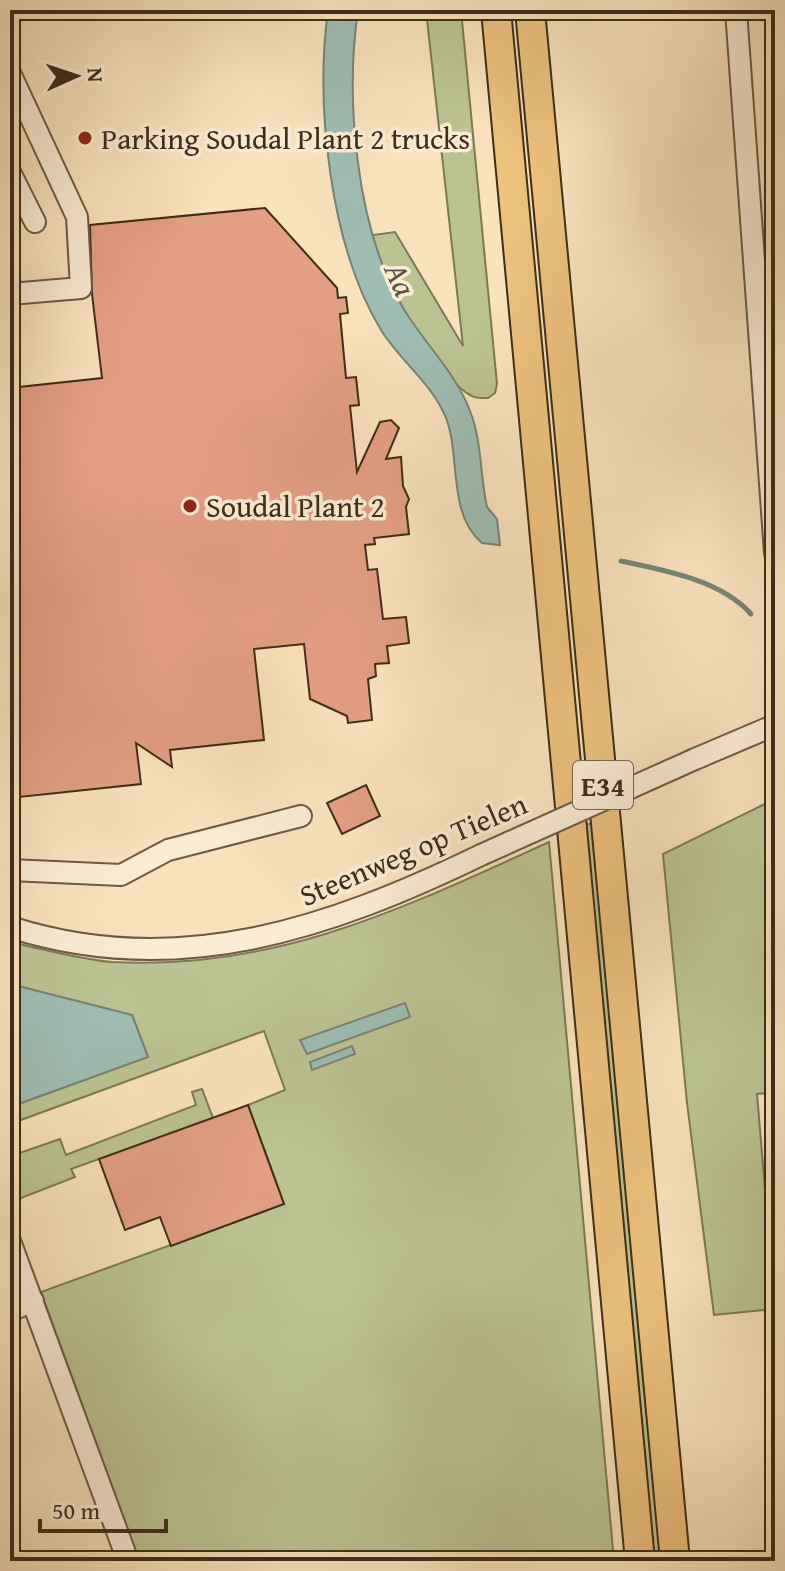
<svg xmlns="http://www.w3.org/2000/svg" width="785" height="1571" viewBox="0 0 785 1571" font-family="'Gentium Book Plus',serif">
<rect width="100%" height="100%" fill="#fae2bd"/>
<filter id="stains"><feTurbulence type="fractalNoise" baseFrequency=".0025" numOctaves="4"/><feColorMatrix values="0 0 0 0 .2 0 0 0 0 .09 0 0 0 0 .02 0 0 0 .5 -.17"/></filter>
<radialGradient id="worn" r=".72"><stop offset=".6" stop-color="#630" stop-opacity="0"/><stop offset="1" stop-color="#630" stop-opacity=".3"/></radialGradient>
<g fill="#bcc392" stroke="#7d7856" stroke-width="2">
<path d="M426 10H461L497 384 495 393 488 398C482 398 476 399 470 395 437 377 379 273 373 235L395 232 463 346Z"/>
<polygon points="775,799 775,1092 757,1094 775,1309 714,1315 687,1103 663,854"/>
<polygon points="593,823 662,1561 654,1561 585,825"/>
<path d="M549 842 614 1561H139L41 1292 284 1204 248 1105 285 1090 264 1031 10 1124V1107L148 1057 132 1015 10 984V942C43 949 78 959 112 962 276 971 404 908 549 842Z"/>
<polygon points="202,1089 213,1118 71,1169 75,1177 16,1200 10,1183 11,1156 60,1139 66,1155 196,1105 192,1092"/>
</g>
<g fill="#9ebdb3" stroke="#788375" stroke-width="2">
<path d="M328 10H358C345 99 356 224 400 303 421 340 455 371 470 411 482 441 480 476 487 507L497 519 500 545 482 543C447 513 461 457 446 418 432 383 400 361 381 330 330 246 315 106 328 10Z"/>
<polygon points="10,984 132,1015 148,1057 10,1107"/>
<polygon points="405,1003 410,1017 307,1054 300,1040"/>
<polygon points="352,1046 355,1054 312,1070 310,1062"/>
</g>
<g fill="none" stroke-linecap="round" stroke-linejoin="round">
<g stroke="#788375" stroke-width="5">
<path d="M621 561C663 570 721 580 751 614"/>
<polyline points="767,634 775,643"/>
</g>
</g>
<g fill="#e39f83" stroke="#3e2d19" stroke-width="2">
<polygon points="265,208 337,288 338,298 346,297 348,313 340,314 346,378 356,377 359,405 350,406 357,472 380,422 391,420 399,428 386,459 401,457 403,486 409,499 406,507 409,534 374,538 375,544 365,545 368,570 377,569 383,619 406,617 409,643 387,646 389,663 375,664 376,676 368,679 372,720 348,723 347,716 310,699 304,644 254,649 264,740 170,750 172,767 136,743 141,784 10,798 10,388 102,378 92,294 90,225"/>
<polygon points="366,785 380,816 342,834 327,803"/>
<polygon points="248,1105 284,1204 171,1246 160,1217 125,1230 99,1159"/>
</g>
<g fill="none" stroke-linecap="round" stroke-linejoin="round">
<g stroke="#6d5a42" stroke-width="24">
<g id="minor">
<polyline points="736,10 775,553"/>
<polyline points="10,73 77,217 81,288 10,294"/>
<polyline points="10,172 35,222"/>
<polyline points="695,759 775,725"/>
<polyline points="10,870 121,875 168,850 301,816"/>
<path d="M10 927C178 981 330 928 481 855"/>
<polyline points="10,1241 128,1561"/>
<polyline points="10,1311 33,1301"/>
</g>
</g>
<g stroke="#3e2d19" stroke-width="32">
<g id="highway">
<polyline points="496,10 640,1561"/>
<polyline points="530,10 675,1561"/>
</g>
</g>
<use href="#minor" stroke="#fcecd4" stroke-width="20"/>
<use href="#highway" stroke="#edc17e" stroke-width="28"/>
<g stroke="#6d5a42" stroke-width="24" stroke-linecap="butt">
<polyline id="minor-bridge" points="481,855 695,759"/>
</g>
<use href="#minor-bridge" stroke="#fcecd4" stroke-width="20"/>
</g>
<g fill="#8f2418" stroke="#fcecd4" stroke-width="3">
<circle cx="85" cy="138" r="8"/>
<circle cx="190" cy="506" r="8"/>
</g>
<g text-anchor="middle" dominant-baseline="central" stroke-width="7" stroke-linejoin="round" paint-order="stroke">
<rect fill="#fcecd4" stroke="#776651" stroke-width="2" x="573" y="761" width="60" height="48" rx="6"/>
<g font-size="28" font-weight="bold" fill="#3e2d19">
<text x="603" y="785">E34</text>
</g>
<g font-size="30" fill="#3e2d19" stroke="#fcecd4" text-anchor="start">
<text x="101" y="138">Parking Soudal Plant 2 trucks</text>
<text x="206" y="506">Soudal Plant 2</text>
</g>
<g font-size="30" fill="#3e2d19" stroke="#fcecd4">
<text transform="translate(413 849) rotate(-23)">Steenweg op Tielen</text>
</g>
<g font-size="32" font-style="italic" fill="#565140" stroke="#fcecd4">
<text transform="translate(401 279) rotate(66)">Aa</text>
</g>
</g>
<rect width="785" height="1571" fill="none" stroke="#fae2bd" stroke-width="40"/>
<rect x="12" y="12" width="761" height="1547" fill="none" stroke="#3e2d19" stroke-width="4"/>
<rect x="20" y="20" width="745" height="1531" fill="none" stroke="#3e2d19" stroke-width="2"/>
<g transform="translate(76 76) rotate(87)" stroke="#fcecd4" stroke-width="6" paint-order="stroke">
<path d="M0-6L14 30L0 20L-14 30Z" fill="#3e2d19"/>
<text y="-12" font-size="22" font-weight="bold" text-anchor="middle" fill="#3e2d19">N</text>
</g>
<path d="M40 1519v12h126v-12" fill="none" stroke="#3e2d19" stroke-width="4"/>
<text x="52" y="1519" font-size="24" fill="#3e2d19" stroke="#fcecd4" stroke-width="6" paint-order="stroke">50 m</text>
<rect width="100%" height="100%" filter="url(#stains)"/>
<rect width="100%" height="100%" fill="url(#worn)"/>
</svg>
